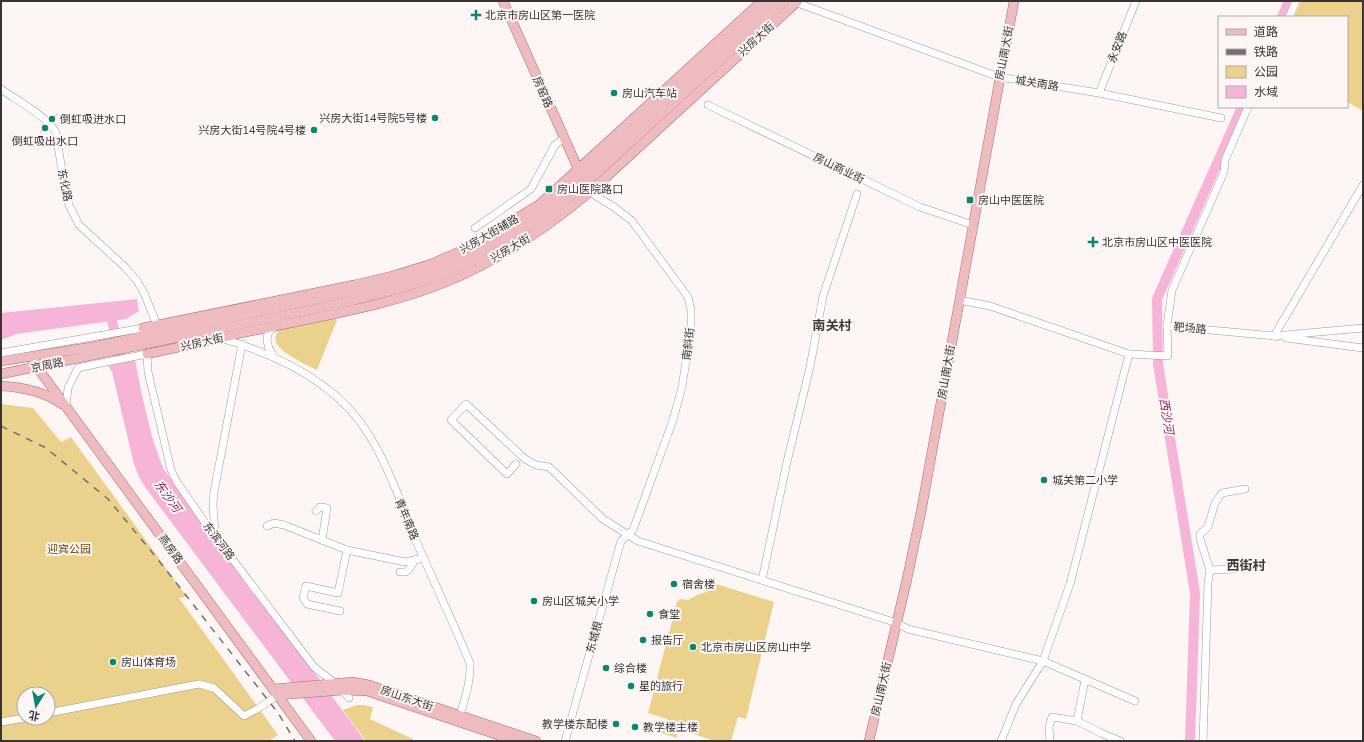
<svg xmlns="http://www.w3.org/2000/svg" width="1364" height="742" viewBox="0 0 1364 742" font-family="Mulish,'Noto Sans SC',sans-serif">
<rect width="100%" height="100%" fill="#fdf6f4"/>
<g fill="#ead28c" fill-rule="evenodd">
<polygon points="1301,1 1363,1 1363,111 1347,102 1347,17 1294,17"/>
<path d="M334 318 337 320 317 370C305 364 257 344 283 328Z"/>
<path d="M1 404 33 408 61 442 71 437 187 597 179 598 278 735 269 741H1ZM24 694H48V718H24Z"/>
<polygon points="713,583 774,602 746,719 738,717 731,741 715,741 681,730 674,726 667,719 648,713 655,686 661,688 662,684 656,682 674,614 681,615 682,612 675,609 677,602 680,599 688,600 697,595 711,590"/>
<polygon points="357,705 364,705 373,707 370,719 413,739 412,741 366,741 343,710"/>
<polygon points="662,728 677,733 677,738 661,733"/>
</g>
<g fill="#f6b4d6">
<polygon points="137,299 139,311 126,319 16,334 1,340 1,313"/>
<polygon points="135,360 141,391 152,437 163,468 249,588 317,676 365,741 335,741 145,487 139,477 134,464 112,372 108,366"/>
</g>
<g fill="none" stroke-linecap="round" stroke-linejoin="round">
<g stroke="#f6b4d6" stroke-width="1.5">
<polyline points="51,120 57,114"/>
<polyline points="41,132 46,126"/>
</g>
<g stroke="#f6b4d6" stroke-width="10">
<polyline points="1282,17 1289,1"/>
<polyline points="106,313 110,312 125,377"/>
<polyline points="1190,741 1195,593 1158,364 1157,299 1242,107"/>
</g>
<g stroke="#9f9997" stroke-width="8">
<g id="minor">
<polyline points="792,1 999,77 1099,93 1221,118"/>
<polyline points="1289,17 1296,1"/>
<path d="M1 89C16 100 49 117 56 133L65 190 69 205 79 225 125 267 137 281 144 293 157 325"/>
<polyline points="1099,93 1136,1"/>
<polyline points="708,105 920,207 973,225"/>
<polyline points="475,228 531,189 555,145 564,138"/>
<polyline points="959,300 990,306 1129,354 1168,356 1167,326 1274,336 1363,328"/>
<polyline points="1167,326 1172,290 1224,172 1225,160 1248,107"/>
<polyline points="1276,337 1274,336 1363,185"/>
<path d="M220 338C276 354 338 383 369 435 389 467 402 506 416 541 434 582 453 622 470 663 471 682 464 701 459 719"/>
<polyline points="1286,338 1363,348"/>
<polyline points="1,353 143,328"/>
<path d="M273 355C266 345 263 332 277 326"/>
<polyline points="66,407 68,388 78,368 96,364 147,354 148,372 171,470 177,482 206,524 314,667 336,684 349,698"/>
<polyline points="516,464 507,474 451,420 466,404 525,459 536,465 549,467 603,519 638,541 897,623 908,629 1043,661 1135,701"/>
<polyline points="316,511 320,507 327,508 322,540"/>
<polyline points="267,526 274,523 284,525 347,550"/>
<polyline points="215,535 213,504 214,492 242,344"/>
<polyline points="1210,570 1200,539 1200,534 1208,527 1215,503 1222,493 1245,489"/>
<polyline points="400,572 406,572 410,568 415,560"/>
<polyline points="762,580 787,462 810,367 823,296 857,194"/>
<polyline points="340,611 307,604 303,597 306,586 338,593 347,550 405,562 424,558"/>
<polyline points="1085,680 1077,721 1101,733 1120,741"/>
<polyline points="48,713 199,684 214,688 244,716 259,708 278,695"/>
<polyline points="1,722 24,718"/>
<polyline points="565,741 621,541 633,530 673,420 682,387 691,328 691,310 688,297 632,221 614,207 596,196 588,188"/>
<polyline points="1001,741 1016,704 1043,661 1070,584 1129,354"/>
<polyline points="1050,741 1049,727 1052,717 1077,721"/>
<polyline points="1203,741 1208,583 1210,570 1235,569"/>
</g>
</g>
<g stroke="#a76e73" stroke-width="10">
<g id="major">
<polyline points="503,1 580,173"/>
<polyline points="143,328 354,285 392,276 431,264 468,248 540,204 762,1"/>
<path d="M147 354C193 344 239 333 285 324 339 313 395 303 446 282 499 260 547 228 591 191L798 1"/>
<path d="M1 361 92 347 394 283C420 274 448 266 473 253 535 222 585 174 635 128 681 86 727 43 773 1"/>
<polyline points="34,363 311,741"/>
<polyline points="1,374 343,303 395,290 436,277 474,260 507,241 549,214 585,184 785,1"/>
<path d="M1 386C23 387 43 391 62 404"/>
<polyline points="273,689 353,682 369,685 536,741"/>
<polyline points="278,695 343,690 367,691 516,741"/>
<polyline points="869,741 907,579 921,512 1014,1"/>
</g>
</g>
<use href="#minor" stroke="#fff" stroke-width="7"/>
<use href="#major" stroke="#eebbc0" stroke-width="9"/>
<polyline stroke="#74706f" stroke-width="1.5" stroke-dasharray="7 7" stroke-linecap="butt" points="1,426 46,448 108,499 156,557 278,713 295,741"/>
</g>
<g fill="#0c8668" stroke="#fdf6f4" stroke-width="1.5">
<path d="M474 9h4v4h4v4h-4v4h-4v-4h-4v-4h4z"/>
<circle cx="614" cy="93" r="4"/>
<circle cx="435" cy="118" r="4"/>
<circle cx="52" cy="119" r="4"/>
<circle cx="45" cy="128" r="4"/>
<circle cx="314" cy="130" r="4"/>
<rect x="545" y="185" width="8" height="8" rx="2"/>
<rect x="966" y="196" width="8" height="8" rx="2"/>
<path d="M1091 236h4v4h4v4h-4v4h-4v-4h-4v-4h4z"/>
<circle cx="1044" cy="480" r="4"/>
<circle cx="674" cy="584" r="4"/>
<circle cx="534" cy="601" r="4"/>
<circle cx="650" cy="614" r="4"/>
<circle cx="643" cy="640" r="4"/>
<circle cx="693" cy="647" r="4"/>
<circle cx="113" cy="662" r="4"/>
<circle cx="606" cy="668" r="4"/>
<circle cx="631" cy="686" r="4"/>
<circle cx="616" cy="724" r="4"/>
<circle cx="635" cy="727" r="4"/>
</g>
<g text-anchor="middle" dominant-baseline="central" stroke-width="4" stroke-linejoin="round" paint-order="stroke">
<g font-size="11" fill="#373433" stroke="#fdf6f4" text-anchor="start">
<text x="485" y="15">北京市房山区第一医院</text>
<text x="622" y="93">房山汽车站</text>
<text x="427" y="118" text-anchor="end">兴房大街14号院5号楼</text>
<text x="60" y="119">倒虹吸进水口</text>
<text x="306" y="130" text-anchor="end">兴房大街14号院4号楼</text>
<text x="45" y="141" text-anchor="middle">倒虹吸出水口</text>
<text x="557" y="189">房山医院路口</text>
<text x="978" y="200">房山中医医院</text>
<text x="1102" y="242">北京市房山区中医医院</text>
<text x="1052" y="480">城关第二小学</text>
<text x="682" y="584">宿舍楼</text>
<text x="542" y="601">房山区城关小学</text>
<text x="658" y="614">食堂</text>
<text x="651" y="640">报告厅</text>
<text x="701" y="647">北京市房山区房山中学</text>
<text x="121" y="662">房山体育场</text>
<text x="614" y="668">综合楼</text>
<text x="639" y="686">星的旅行</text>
<text x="608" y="724" text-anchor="end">教学楼东配楼</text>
<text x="643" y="727">教学楼主楼</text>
</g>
<g font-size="11" fill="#373433" stroke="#fdf6f4">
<text transform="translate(756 39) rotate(-42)">兴房大街</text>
<text transform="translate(1117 47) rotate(-68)">永安路</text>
<text transform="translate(1004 53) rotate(-79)">房山南大街</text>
<text transform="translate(1037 83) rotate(9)">城关南路</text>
<text transform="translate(543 92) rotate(66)">房窑路</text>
<text transform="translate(839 168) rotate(26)">房山商业街</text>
<text transform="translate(65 185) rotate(78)">东化路</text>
<text transform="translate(489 234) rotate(-30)">兴房大街辅路</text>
<text transform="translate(510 248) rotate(-30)">兴房大街</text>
<text transform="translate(1190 328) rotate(5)">靶场路</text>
<text transform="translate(202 342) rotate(-13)">兴房大街</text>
<text transform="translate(688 344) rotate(-83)">南斜街</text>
<text transform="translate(47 365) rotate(-12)">京周路</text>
<text transform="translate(946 372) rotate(-80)">房山南大街</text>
<text transform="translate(407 519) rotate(67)">青年南路</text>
<text transform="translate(219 541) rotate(53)">东滨河路</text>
<text transform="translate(171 549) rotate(54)">燕房路</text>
<text transform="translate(594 637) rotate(-75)">东城根</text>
<text transform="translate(881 689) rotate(-77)">房山南大街</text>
<text transform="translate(407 698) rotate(19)">房山东大街</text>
</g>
<g font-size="11" fill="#614e0a" stroke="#fdf6f4">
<text x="69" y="549">迎宾公园</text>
</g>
<g font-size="12" font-style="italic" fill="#84285f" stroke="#fdf6f4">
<text transform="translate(1167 416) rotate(81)">西沙河</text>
<text transform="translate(168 496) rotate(54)">东沙河</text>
</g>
<g font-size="13" font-weight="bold" fill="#3e3937" stroke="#fdf6f4">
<text x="832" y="325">南关村</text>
<text x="1246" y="565">西街村</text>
</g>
</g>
<rect width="1364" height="742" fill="none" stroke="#373433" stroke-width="4"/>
<rect x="1218" y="16" width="130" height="92" fill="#fdf6f4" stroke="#aea8a7"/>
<rect x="1226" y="29" width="20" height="6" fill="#eebbc0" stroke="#aea8a7"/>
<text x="1254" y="36" font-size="12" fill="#373433">道路</text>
<rect x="1226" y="49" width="20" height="6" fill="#74706f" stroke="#aea8a7"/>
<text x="1254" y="56" font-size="12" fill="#373433">铁路</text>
<rect x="1226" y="66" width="20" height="12" fill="#ead28c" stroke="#aea8a7"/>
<text x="1254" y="76" font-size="12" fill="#373433">公园</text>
<rect x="1226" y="86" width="20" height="12" fill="#f6b4d6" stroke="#aea8a7"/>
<text x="1254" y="96" font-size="12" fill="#373433">水域</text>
<g transform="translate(36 706) rotate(191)"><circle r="19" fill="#fdf6f4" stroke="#aea8a7"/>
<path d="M0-3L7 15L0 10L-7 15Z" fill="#0c8668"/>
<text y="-6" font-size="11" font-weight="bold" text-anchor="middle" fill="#373433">北</text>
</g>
</svg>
